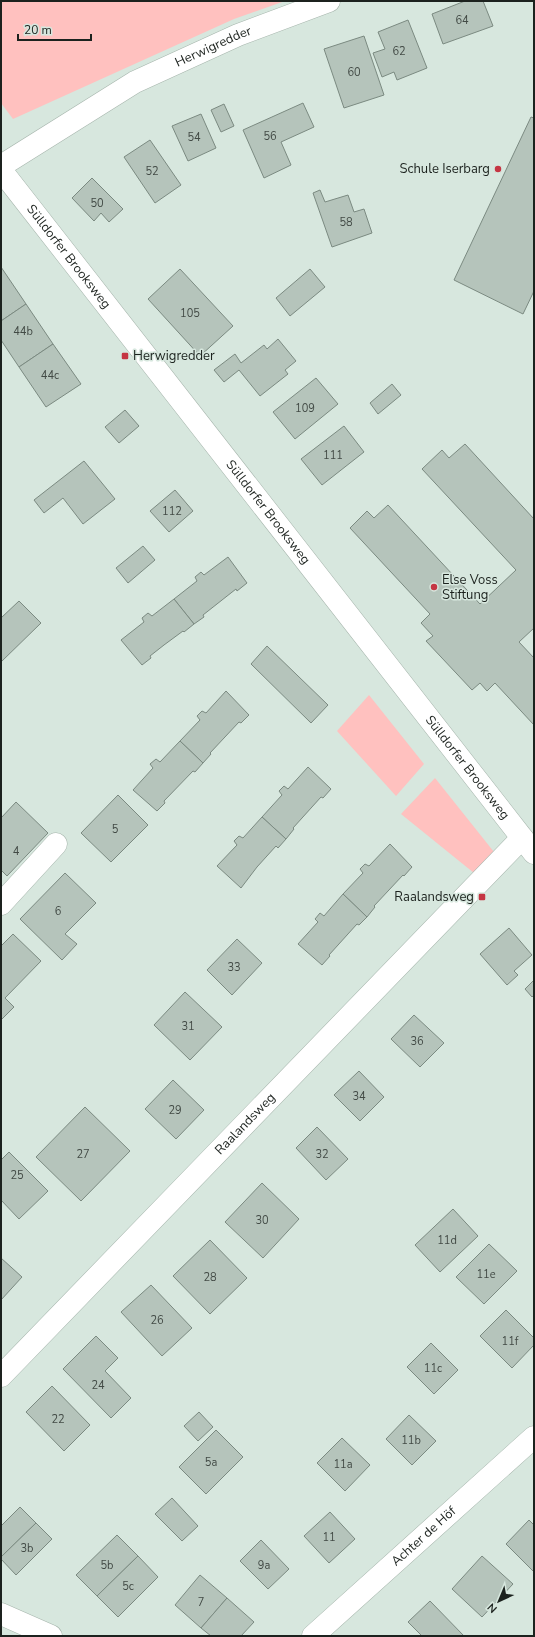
<svg xmlns="http://www.w3.org/2000/svg" width="535" height="1637" viewBox="0 0 535 1637" font-family="'Nunito Sans',sans-serif">
<rect width="100%" height="100%" fill="#d7e7de"/>
<g fill="#ffc1bf">
<polygon points="1,1 285,1 234,19 13,119 1,103"/>
<polygon points="369,695 424,764 396,796 337,731"/>
<polygon points="435,778 494,852 474,873 401,814"/>
</g>
<g fill="#b5c4bb" stroke="#7b8a81">
<polygon points="465,1 483,1 493,26 443,44 432,14"/>
<polygon points="408,20 427,68 397,80 394,72 382,77 373,53 385,49 378,32"/>
<polygon points="364,36 384,95 344,108 324,49"/>
<polygon points="303,103 314,127 281,142 291,165 264,178 243,130"/>
<polygon points="224,104 234,126 221,132 211,110"/>
<polygon points="201,114 216,148 188,161 172,126"/>
<polygon points="531,117 534,118 534,291 523,314 454,280"/>
<polygon points="150,140 181,185 155,203 124,157"/>
<polygon points="92,178 123,209 109,222 101,213 94,221 72,198"/>
<polygon points="320,190 325,202 348,195 354,212 364,209 372,233 332,247 313,193"/>
<polygon points="1,267 26,304 1,321"/>
<polygon points="180,269 233,326 200,356 148,299"/>
<polygon points="310,269 325,287 290,316 276,298"/>
<polygon points="26,304 53,344 19,367 1,340 1,321"/>
<polygon points="278,339 296,361 285,370 288,374 260,396 239,370 224,382 214,370 235,354 241,363 264,345 267,349"/>
<polygon points="53,344 81,384 46,407 19,367"/>
<polygon points="316,378 338,404 295,439 273,412"/>
<polygon points="392,384 401,395 378,414 370,403"/>
<polygon points="125,410 139,426 119,443 105,427"/>
<polygon points="344,426 364,452 322,485 301,459"/>
<polygon points="465,444 534,519 534,628 519,642 534,658 534,725 495,683 487,691 480,683 472,690 426,641 433,636 421,623 430,614 350,528 367,511 374,518 388,505 480,604 516,570 422,469 442,450 449,458"/>
<polygon points="84,461 115,499 83,524 63,498 44,513 34,500"/>
<polygon points="175,490 193,511 169,532 150,511"/>
<polygon points="143,546 155,560 128,583 116,568"/>
<polygon points="228,557 247,583 237,591 236,589 203,615 204,617 194,624 174,599 197,581 195,577 201,572 204,575"/>
<polygon points="174,599 194,624 184,632 183,631 164,645 150,656 151,658 142,665 121,640 144,622 142,618 148,613 152,616"/>
<polygon points="19,601 41,623 1,662 1,618"/>
<polygon points="267,646 328,705 311,723 251,664"/>
<polygon points="226,691 249,715 241,723 239,722 210,753 211,754 203,763 180,741 200,720 197,716 202,711 206,713"/>
<polygon points="180,741 203,763 195,772 193,771 164,801 165,803 157,811 133,790 153,768 150,764 156,759 160,762"/>
<polygon points="308,767 331,789 323,798 321,797 293,828 294,829 286,839 262,817 282,795 279,791 284,786 288,789"/>
<polygon points="118,795 148,825 111,862 81,833"/>
<polygon points="16,802 48,833 7,876 1,870 1,818"/>
<polygon points="262,817 286,839 278,848 276,846 257,867 241,888 217,866 237,845 234,841 239,836 243,838"/>
<polygon points="390,844 412,867 404,876 403,875 374,906 375,907 367,917 343,894 363,873 360,869 365,864 369,866"/>
<polygon points="65,873 96,903 65,934 77,944 62,960 20,919"/>
<polygon points="343,894 367,917 359,925 357,924 329,955 330,956 322,965 298,944 318,922 315,919 320,913 324,916"/>
<polygon points="509,928 532,955 514,971 518,975 507,985 480,954"/>
<polygon points="13,934 41,961 5,998 14,1007 1,1020 1,946"/>
<polygon points="237,939 262,963 232,995 207,970"/>
<polygon points="534,980 534,995 532,997 525,989"/>
<polygon points="185,992 222,1027 190,1060 154,1025"/>
<polygon points="414,1015 444,1043 420,1067 391,1039"/>
<polygon points="359,1071 384,1097 360,1121 334,1095"/>
<polygon points="173,1080 204,1110 176,1139 145,1109"/>
<polygon points="85,1107 130,1151 81,1201 36,1157"/>
<polygon points="317,1127 348,1159 326,1180 296,1148"/>
<polygon points="9,1152 48,1191 19,1219 1,1200 1,1160"/>
<polygon points="262,1183 299,1219 263,1258 225,1222"/>
<polygon points="453,1209 478,1236 440,1272 415,1245"/>
<polygon points="210,1240 247,1278 210,1314 173,1276"/>
<polygon points="489,1244 517,1271 484,1304 456,1277"/>
<polygon points="1,1258 22,1277 1,1300"/>
<polygon points="151,1285 192,1328 162,1356 121,1312"/>
<polygon points="506,1310 534,1338 534,1345 512,1368 480,1336"/>
<polygon points="96,1336 118,1358 105,1371 131,1398 111,1418 63,1369"/>
<polygon points="431,1343 458,1370 434,1394 407,1367"/>
<polygon points="52,1386 90,1425 64,1451 26,1412"/>
<polygon points="199,1412 213,1427 198,1441 184,1426"/>
<polygon points="409,1415 436,1441 412,1465 386,1439"/>
<polygon points="216,1430 243,1457 206,1494 179,1467"/>
<polygon points="342,1438 370,1465 345,1491 317,1463"/>
<polygon points="172,1498 198,1526 182,1541 155,1514"/>
<polygon points="20,1507 36,1523 1,1557 1,1526"/>
<polygon points="330,1512 355,1539 329,1563 304,1536"/>
<polygon points="529,1520 534,1525 534,1572 506,1544"/>
<polygon points="36,1523 52,1539 16,1575 1,1559 1,1557"/>
<polygon points="117,1535 138,1556 97,1596 76,1575"/>
<polygon points="261,1540 289,1569 268,1589 240,1561"/>
<polygon points="138,1556 158,1577 118,1617 97,1596"/>
<polygon points="482,1556 513,1584 482,1617 452,1589"/>
<polygon points="200,1575 227,1598 201,1628 175,1605"/>
<polygon points="227,1598 254,1622 241,1636 211,1636 201,1628"/>
<polygon points="430,1601 464,1636 422,1636 408,1622"/>
</g>
<g fill="none" stroke-linecap="round" stroke-linejoin="round">
<g stroke="#a6b5ac" stroke-width="23">
<g id="minor">
<path id="s1" d="M1 166 135 82 238 35 329 1"/>
<path id="s2" d="M1 170 534 853"/>
<polyline points="1,904 56,844"/>
<path id="s3" d="M1 1376 522 838"/>
<polyline points="1,1614 51,1636"/>
<path id="s4" d="M313 1636 534 1437"/>
</g>
</g>
<use href="#minor" stroke="#fff" stroke-width="22"/>
</g>
<g fill="#c53543" stroke="#d7e7de" stroke-width="1.5">
<circle cx="498" cy="169" r="4"/>
<rect x="121" y="352" width="8" height="8" rx="2"/>
<circle cx="434" cy="587" r="4"/>
<rect x="478" y="893" width="8" height="8" rx="2"/>
</g>
<g text-anchor="middle" dominant-baseline="central" stroke-width="3" stroke-linejoin="round" paint-order="stroke">
<g font-size="11" fill="#424a45">
<text x="462" y="20">64</text>
<text x="399" y="51">62</text>
<text x="354" y="72">60</text>
<text x="270" y="136">56</text>
<text x="194" y="137">54</text>
<text x="152" y="171">52</text>
<text x="97" y="203">50</text>
<text x="346" y="222">58</text>
<text x="190" y="313">105</text>
<text x="23" y="331">44b</text>
<text x="50" y="375">44c</text>
<text x="305" y="408">109</text>
<text x="333" y="455">111</text>
<text x="172" y="511">112</text>
<text x="115" y="829">5</text>
<text x="16" y="851">4</text>
<text x="58" y="911">6</text>
<text x="234" y="967">33</text>
<text x="188" y="1026">31</text>
<text x="417" y="1041">36</text>
<text x="359" y="1096">34</text>
<text x="175" y="1110">29</text>
<text x="83" y="1154">27</text>
<text x="322" y="1154">32</text>
<text x="17" y="1175">25</text>
<text x="262" y="1220">30</text>
<text x="447" y="1240">11d</text>
<text x="486" y="1274">11e</text>
<text x="210" y="1277">28</text>
<text x="157" y="1320">26</text>
<text x="510" y="1341">11f</text>
<text x="433" y="1368">11c</text>
<text x="98" y="1385">24</text>
<text x="58" y="1419">22</text>
<text x="411" y="1440">11b</text>
<text x="211" y="1462">5a</text>
<text x="343" y="1464">11a</text>
<text x="329" y="1537">11</text>
<text x="27" y="1548">3b</text>
<text x="107" y="1565">5b</text>
<text x="264" y="1565">9a</text>
<text x="128" y="1586">5c</text>
<text x="201" y="1602">7</text>
</g>
<g font-size="13" fill="#1c221e" stroke="#d7e7de">
<text stroke="none"><textPath href="#s1" startOffset="244">Herwigredder</textPath></text>
<text stroke="none"><textPath href="#s2" startOffset="110">Sülldorfer Brooksweg</textPath></text>
<text stroke="none"><textPath href="#s2" startOffset="434">Sülldorfer Brooksweg</textPath></text>
<text stroke="none"><textPath href="#s2" startOffset="758">Sülldorfer Brooksweg</textPath></text>
<text stroke="none"><textPath href="#s3" startOffset="351">Raalandsweg</textPath></text>
<text stroke="none"><textPath href="#s4" startOffset="149">Achter de Höf</textPath></text>
</g>
<g font-size="13" fill="#1c221e" stroke="#d7e7de" text-anchor="end">
<text x="490" y="169">Schule Iserbarg</text>
<text x="133" y="356" text-anchor="start">Herwigredder</text>
<text x="442" y="580" text-anchor="start">Else Voss<tspan x="442" dy="15">Stiftung</tspan></text>
<text x="474" y="897">Raalandsweg</text>
</g>
</g>
<rect width="535" height="1637" fill="none" stroke="#1c221e" stroke-width="4"/>
<g transform="translate(499 1601) rotate(224)" stroke="#d7e7de" stroke-width="3" paint-order="stroke">
<path d="M0-3L7 15L0 10L-7 15Z" fill="#1c221e"/>
<text y="-6" font-size="11" font-weight="bold" text-anchor="middle" fill="#1c221e">N</text>
</g>
<path d="M18 34v6h73v-6" fill="none" stroke="#1c221e" stroke-width="2"/>
<text x="24" y="34" font-size="12" fill="#1c221e" stroke="#d7e7de" stroke-width="3" paint-order="stroke">20 m</text>
</svg>
